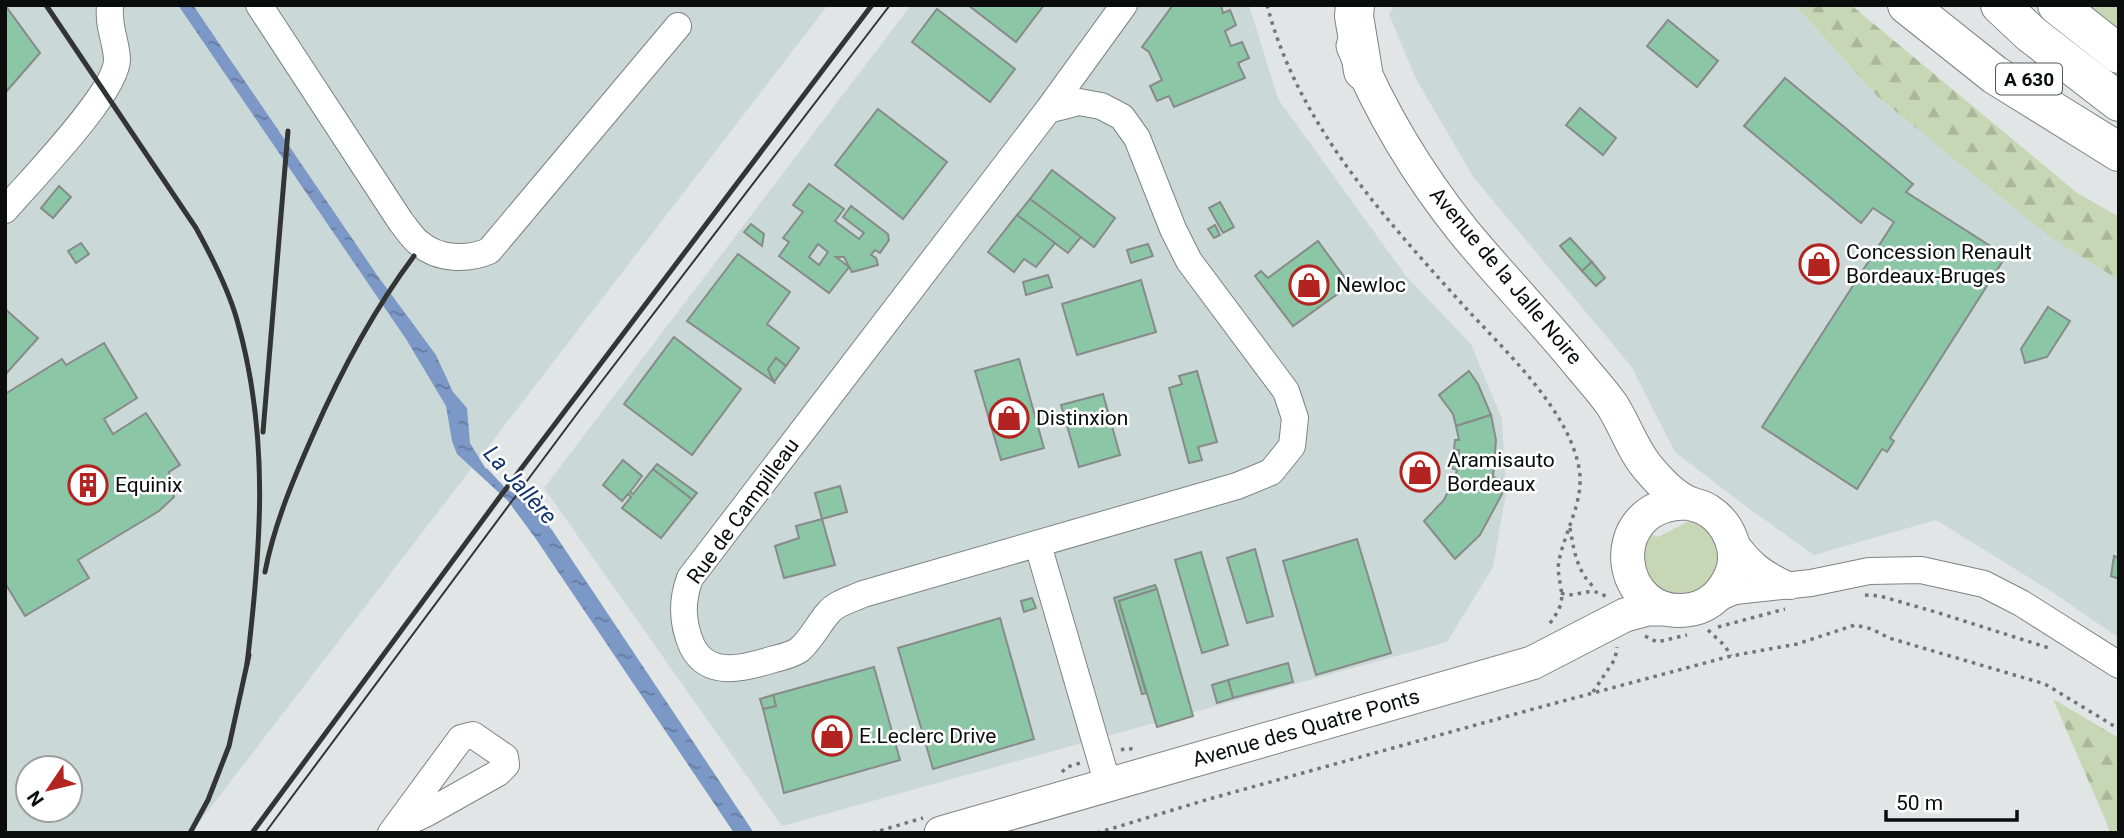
<svg xmlns="http://www.w3.org/2000/svg" width="2124" height="838" viewBox="0 0 2124 838" font-family="Roboto,sans-serif">
<defs>
<pattern id="forest-firs" width="22" height="20" patternUnits="userSpaceOnUse" patternTransform="scale(1.75)"><rect width="22" height="20" fill="#c7d7b5"/><path d="M5 1l3.5 6h-7zM16 11l3.5 6h-7z" fill="#aab79a"/></pattern>
<pattern id="water-ripples" width="26" height="14" patternUnits="userSpaceOnUse" patternTransform="scale(1.75)"><rect width="26" height="14" fill="#7c98c6"/><path d="M2 4q2-2 4 0t4 0M15 11q2-2 4 0t4 0" fill="none" stroke="#647a9f"/></pattern>
</defs>
<rect width="100%" height="100%" fill="#e1e5e5"/>
<g fill="#cbd8d8" fill-rule="evenodd">
<path d="M5 5H828L191 833H5ZM28 768H70V810H28Z"/>
<polygon points="911,5 1249,5 1278,99 1406,276 1471,344 1502,419 1506,493 1493,567 1447,642 782,826 544,488"/>
<polygon points="1395,5 1795,5 1877,96 2050,236 2119,280 2119,638 2052,592 1936,520 1814,555 1744,505 1675,452 1631,366 1474,178 1415,77 1389,14"/>
</g>
<path fill="#c7d7b5" d="M1689 521C1723 535 1720 548 1715 581L1690 598 1661 592C1643 566 1640 565 1649 533L1658 537Z"/>
<g fill="url(#forest-firs)">
<polygon points="1795,5 1851,5 2076,192 2119,217 2119,280 2050,237 1877,96"/>
<polygon points="2080,5 2115,5 2119,8 2119,37"/>
<polygon points="2053,699 2119,738 2119,833 2111,833"/>
</g>
<polygon fill="url(#water-ripples)" points="178,5 193,5 377,275 436,355 453,392 467,408 470,443 492,479 533,506 552,530 754,833 734,833 536,539 508,501 457,454 452,441 446,406 406,339"/>
<g fill="none" stroke-linecap="round" stroke-linejoin="round">
<polyline stroke="#7c98c6" stroke-width="5" points="486,471 501,487"/>
</g>
<g fill="#8bc6a6" stroke="#878b89" stroke-width="2" fill-rule="evenodd">
<polygon points="5,5 40,53 5,93"/>
<polygon points="968,5 1044,5 1016,42"/>
<polygon points="1173,5 1221,5 1223,13 1230,10 1236,25 1225,31 1231,46 1242,42 1249,58 1238,63 1245,78 1174,107 1169,96 1157,101 1150,86 1162,80 1149,52 1142,47"/>
<polygon points="937,9 1015,69 990,102 912,42"/>
<polygon points="1668,20 1718,61 1697,87 1647,46"/>
<polygon points="1785,78 1913,184 1906,192 2006,256 1890,438 1894,441 1887,452 1882,449 1857,489 1762,427 1894,222 1873,208 1861,223 1744,126"/>
<polygon points="1580,108 1616,138 1603,155 1566,125"/>
<polygon points="878,109 947,162 903,219 835,165"/>
<polygon points="1052,170 1115,218 1094,247 1030,199"/>
<path d="M809 184 844 209 835 221 859 239 864 233 843 217 851 206 888 234 889 240 880 253 875 250 871 255 876 258 878 265 852 272 844 257H836L849 267 829 293 779 256 789 242 783 238 803 212 793 205ZM818 244 828 252 819 265 809 257Z"/>
<polygon points="59,186 71,197 53,218 41,208"/>
<polygon points="1030,199 1081,237 1068,253 1017,215"/>
<polygon points="1220,202 1234,227 1223,233 1209,208"/>
<polygon points="1017,215 1055,243 1036,267 1024,259 1014,272 988,252"/>
<polygon points="751,224 764,234 762,246 744,232"/>
<polygon points="1215,225 1220,235 1214,238 1208,229"/>
<polygon points="1570,238 1592,262 1582,271 1560,246"/>
<polygon points="1318,241 1350,285 1293,326 1255,276 1261,271 1268,278"/>
<polygon points="81,243 89,254 76,263 68,251"/>
<polygon points="1148,244 1153,256 1131,263 1127,250"/>
<polygon points="738,254 790,292 767,324 799,348 786,366 776,358 768,369 774,382 687,321"/>
<polygon points="1592,262 1605,278 1596,286 1582,271"/>
<polygon points="1048,275 1052,287 1026,295 1023,282"/>
<polygon points="1141,280 1156,332 1077,355 1062,304"/>
<polygon points="2048,307 2070,321 2047,357 2025,363 2021,349"/>
<polygon points="5,309 38,338 5,375"/>
<polygon points="674,337 741,389 692,455 624,404"/>
<polygon points="104,343 137,398 104,419 113,434 146,413 180,465 169,472 174,497 159,511 78,560 89,578 25,616 5,583 5,394 62,359 66,365"/>
<polygon points="776,358 786,366 774,382 768,369"/>
<polygon points="1019,359 1044,448 1001,460 975,371"/>
<polygon points="1197,371 1217,442 1198,447 1202,460 1189,463 1169,388 1182,384 1179,376"/>
<polygon points="1469,371 1478,384 1491,415 1456,426 1453,414 1439,395"/>
<polygon points="1103,394 1120,455 1079,467 1061,405"/>
<polygon points="1491,415 1496,440 1493,477 1505,481 1502,494 1480,535 1455,559 1424,521 1444,500 1455,477 1457,470 1452,468 1453,459 1459,460 1459,450 1454,450 1455,440 1459,440 1456,426"/>
<polygon points="623,460 642,476 630,492 633,494 653,469 692,499 661,538 622,508 631,497 628,494 622,501 603,485"/>
<polygon points="657,464 697,493 692,499 653,469"/>
<polygon points="840,486 847,512 822,519 815,493"/>
<polygon points="822,519 835,565 784,578 775,546 799,538 796,526"/>
<polygon points="1357,539 1391,653 1316,675 1283,561"/>
<polygon points="1255,549 1273,616 1247,623 1227,558"/>
<polygon points="1201,552 1228,645 1202,653 1175,560"/>
<polygon points="2114,556 2119,558 2119,579 2111,576"/>
<polygon points="1155,585 1157,589 1119,601 1146,693 1142,694 1114,598"/>
<polygon points="1157,589 1193,716 1157,727 1119,601"/>
<polygon points="1032,598 1036,608 1024,612 1021,601"/>
<polygon points="1000,618 1034,739 933,769 898,648"/>
<polygon points="1288,663 1293,682 1233,698 1228,680"/>
<polygon points="874,667 900,760 784,793 763,709 776,706 773,695"/>
<polygon points="1228,680 1233,698 1217,703 1212,685"/>
<polygon points="773,695 776,706 763,709 760,699"/>
</g>
<g fill="none" stroke-linecap="round" stroke-linejoin="round">
<g stroke="#7f8383" stroke-width="28">
<g id="minor">
<path d="M259 5 401 222C407 229 412 238 419 243 438 260 468 260 489 251L678 26"/>
<path d="M1079 102 1101 106 1122 117 1137 138 1173 229 1189 261 1286 391 1295 418 1292 446 1271 472 1237 486 863 594C853 599 836 603 829 612 818 624 812 639 799 650 792 655 782 657 774 659 746 668 708 679 692 646 682 623 681 602 690 578L1048 110Z"/>
<polyline points="1048,110 1124,5"/>
<path d="M5 210C29 182 118 91 117 59 116 40 108 28 110 5"/>
<path d="M1731 537C1749 563 1761 573 1790 586"/>
<polyline points="1038,545 1108,785"/>
<polyline points="1715,599 1735,591 1811,583 1869,571 1921,570 1984,584 2021,603 2119,665"/>
<polyline points="391,833 461,738 473,735 505,757 506,765 498,773 427,813 395,828"/>
</g>
</g>
<g stroke="#7f8383" stroke-width="35">
<g id="major">
<path d="M1353 46C1380 111 1419 176 1464 232 1502 278 1544 321 1582 368 1592 380 1603 392 1612 405 1625 425 1633 451 1649 469 1659 481 1674 497 1689 503 1696 506 1702 506 1709 511 1729 524 1741 552 1731 575 1724 591 1711 605 1693 609 1615 625 1599 502 1688 503"/>
<polyline points="941,833 1532,663 1625,615 1647,609 1665,609"/>
</g>
</g>
<g stroke="#7f8383" stroke-width="40">
<g id="highway">
<polyline points="1355,5 1354,16 1363,71"/>
<polyline points="1907,5 1995,75 2119,152"/>
<polyline points="2000,5 2031,34 2119,102"/>
<polyline points="2057,5 2119,54"/>
</g>
</g>
<g stroke="#737676" stroke-width="3.5" stroke-dasharray="3.5 5" stroke-linecap="butt">
<path d="M1267 5C1298 124 1383 216 1463 305 1503 349 1568 408 1579 468 1585 500 1565 530 1559 561 1556 575 1564 590 1561 603 1559 611 1553 619 1548 626"/>
<path d="M1570 528C1574 551 1577 573 1596 589"/>
<path d="M1561 593C1578 600 1588 583 1608 598"/>
<polyline points="1865,595 1880,596 1939,613 2049,648"/>
<polyline points="1718,627 1785,609"/>
<polyline points="1708,630 1725,646 1731,656"/>
<polyline points="1645,636 1657,642 1687,635"/>
<polyline points="1593,692 1615,659 1617,647"/>
<polyline points="1121,750 1127,748 1137,750"/>
<polyline points="1062,772 1067,767 1080,763"/>
<polyline points="872,833 923,818"/>
<polyline points="1097,833 1209,799 1537,708 1731,656 1797,644 1855,625 1872,629 1889,638 2045,684 2119,729"/>
</g>
<use href="#minor" stroke="#fff" stroke-width="26"/>
<use href="#major" stroke="#fff" stroke-width="33"/>
<use href="#highway" stroke="#fff" stroke-width="38"/>
<polyline stroke="#333535" stroke-width="2" points="265,833 582,407 890,5"/>
<g stroke="#333535" stroke-width="5">
<path d="M46 5 196 228C212 257 228 288 237 320 270 436 261 547 247 664"/>
<polyline points="263,432 288,131"/>
<path d="M265 572C274 525 293 480 312 437 340 373 372 312 414 256"/>
<polyline points="190,833 208,800 229,746 249,655"/>
<polyline points="252,833 499,498 872,5"/>
</g>
</g>
<defs>
<g id="shop-ring" transform="scale(2.0125)"><circle r="9.5" fill="#fff" stroke="#b3231f" stroke-width="1.5"/><path d="M-5-2.5h2.3a2.7 3.5 0 0 1 5.4 0H5L5.5 6h-11ZM-1.5-2.5h3a1.5 2.3 0 0 0-3 0Z" fill="#b3231f"/></g>
<g id="building-ring" transform="scale(2.0125)"><circle r="9.5" fill="#fff" stroke="#b3231f" stroke-width="1.5"/><path d="M-4-6H4V6H1V3H-1V6H-4ZM-2.5-4.3h1.7v1.8h-1.7ZM.8-4.3h1.7v1.8H.8ZM-2.5-1h1.7V.8h-1.7ZM.8-1h1.7V.8H.8Z" fill="#b3231f"/></g>
</defs>
<g fill-rule="evenodd">
<use href="#shop-ring" x="1819" y="264"/>
<use href="#shop-ring" x="1309" y="285"/>
<use href="#shop-ring" x="1009" y="418"/>
<use href="#shop-ring" x="1420" y="472"/>
<use href="#building-ring" x="88" y="485"/>
<use href="#shop-ring" x="832" y="736"/>
</g>
<g text-anchor="middle" dominant-baseline="central" stroke-width="5" stroke-linejoin="round" paint-order="stroke">
<rect fill="#fff" stroke="#545656" stroke-width="2" x="1996" y="63.5" width="66" height="31" rx="5"/>
<g font-size="19" font-weight="bold" fill="#0b0d0d">
<text x="2029" y="79">A 630</text>
</g>
<g font-size="21" fill="#0b0d0d" stroke="#fff" text-anchor="start">
<text x="1846" y="252">Concession Renault<tspan x="1846" dy="24">Bordeaux-Bruges</tspan></text>
<text x="1336" y="285">Newloc</text>
<text x="1036" y="418">Distinxion</text>
<text x="1447" y="460">Aramisauto<tspan x="1447" dy="24">Bordeaux</tspan></text>
<text x="115" y="485">Equinix</text>
<text x="859" y="736">E.Leclerc Drive</text>
</g>
<g font-size="21" fill="#0b0d0d" stroke="#fff">
<text transform="translate(1506 276) rotate(50)">Avenue de la Jalle Noire</text>
<text transform="translate(743 511) rotate(-54)">Rue de Campilleau</text>
<text transform="translate(1306 728) rotate(-16)">Avenue des Quatre Ponts</text>
</g>
<g font-size="23" font-style="italic" fill="#14366f" stroke="#fff">
<text transform="translate(520 485) rotate(48)">La Jallère</text>
</g>
</g>
<rect width="2124" height="838" fill="none" stroke="#0b0d0d" stroke-width="14"/>
<g transform="translate(49 789) rotate(235)"><circle r="33" fill="#ffffff" stroke="#9d9e9e" stroke-width="2"/>
<path d="M0-5L12 26L0 18L-12 26Z" fill="#b3231f"/>
<text y="-10" font-size="19" font-weight="bold" text-anchor="middle" fill="#0b0d0d">N</text>
</g>
<path d="M1886 810v10h131v-10" fill="none" stroke="#0b0d0d" stroke-width="3.5"/>
<text x="1896" y="810" font-size="21" fill="#0b0d0d" stroke="#ffffff" stroke-width="5" paint-order="stroke">50 m</text>
</svg>
